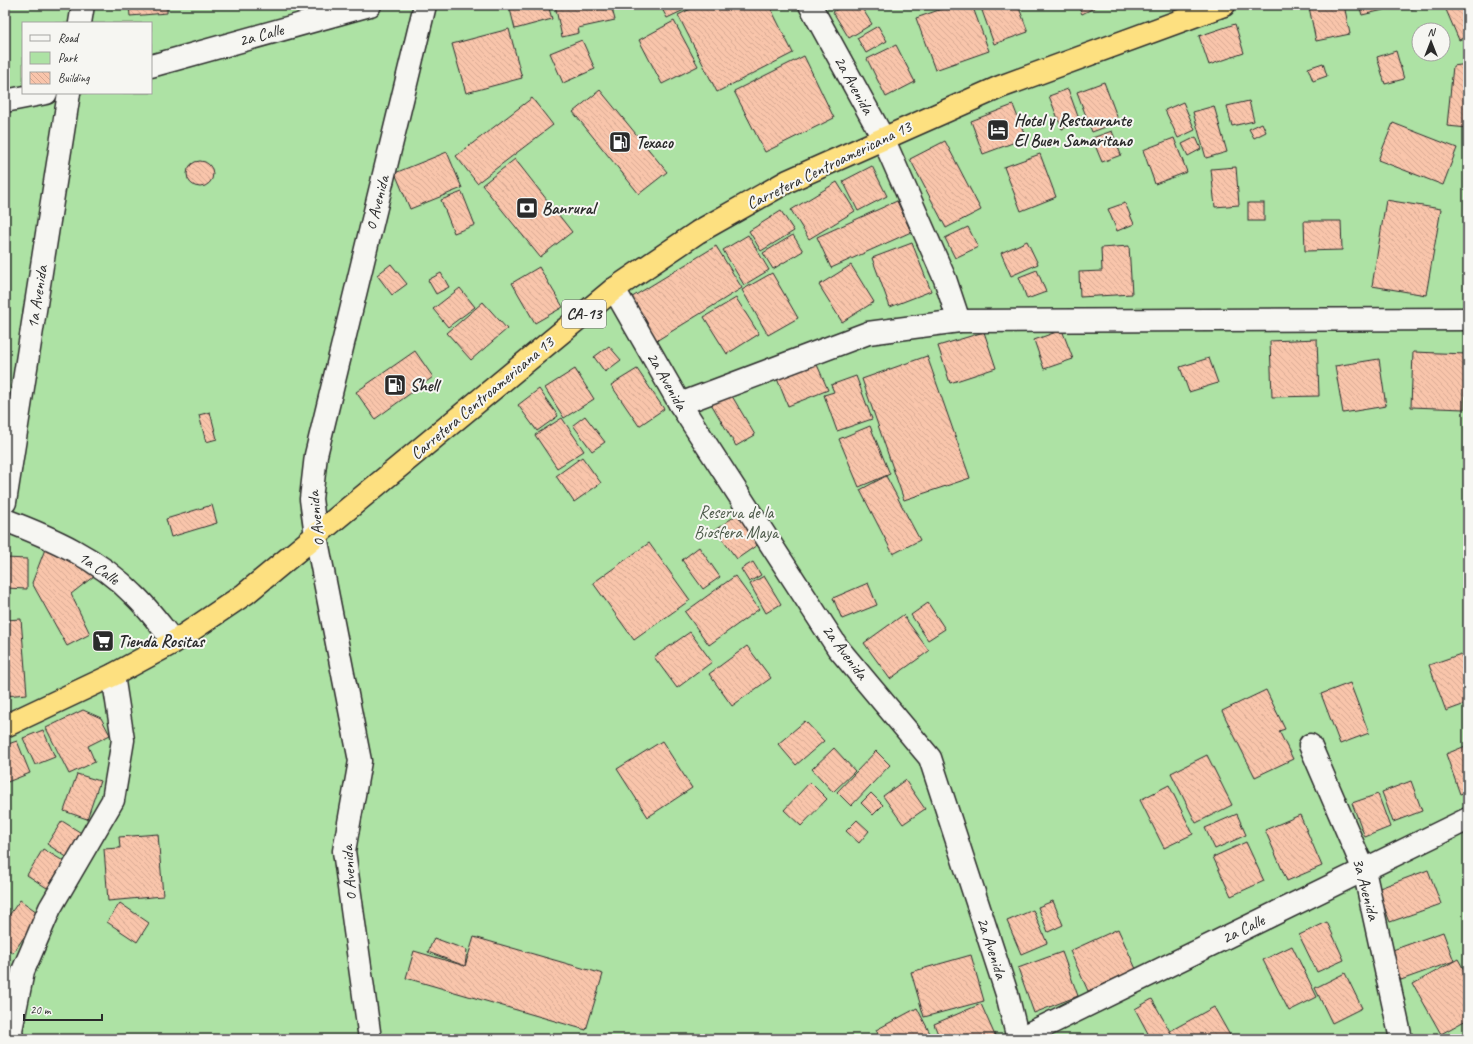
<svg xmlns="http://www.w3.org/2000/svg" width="1473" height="1044" viewBox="0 0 1473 1044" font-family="Caveat,sans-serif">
<defs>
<pattern id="building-back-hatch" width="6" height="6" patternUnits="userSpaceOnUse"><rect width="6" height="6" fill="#f9c5ab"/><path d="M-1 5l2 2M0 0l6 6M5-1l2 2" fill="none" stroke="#d6a993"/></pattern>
</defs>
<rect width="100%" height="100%" fill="#f7e7dd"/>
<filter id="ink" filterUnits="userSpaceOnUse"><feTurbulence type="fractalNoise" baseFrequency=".025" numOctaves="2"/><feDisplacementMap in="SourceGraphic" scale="8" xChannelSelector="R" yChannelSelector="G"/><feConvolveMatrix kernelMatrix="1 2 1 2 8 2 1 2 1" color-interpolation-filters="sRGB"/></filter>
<g filter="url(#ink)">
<path fill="#ade2a4" stroke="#6c8668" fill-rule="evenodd" d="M5 5H1468V1039H5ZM23 23H151V93H23ZM1419 30H1443V54H1419Z"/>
<g fill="url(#building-back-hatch)" stroke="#2b2b2b">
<polygon points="129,5 167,5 167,13 130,16"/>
<polygon points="509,5 548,5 552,19 515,29"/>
<polygon points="555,5 577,5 578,8 591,5 611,5 615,20 578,28 579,33 562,37"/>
<polygon points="660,5 686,5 688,8 667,18"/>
<polygon points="699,5 769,5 793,53 717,92 678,15"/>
<polygon points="844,5 860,5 872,24 849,38 833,12"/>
<polygon points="953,5 972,5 989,51 935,70 916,18"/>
<polygon points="980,5 1018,5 1028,32 994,44"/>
<polygon points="1077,5 1100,5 1082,14"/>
<polygon points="1321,5 1344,5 1350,34 1316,41 1309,7"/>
<polygon points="1359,5 1391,5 1392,8 1362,15"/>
<polygon points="1410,5 1426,5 1411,9"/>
<polygon points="1444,5 1468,5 1468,36 1459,40"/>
<polygon points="674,21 698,66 662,84 639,40"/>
<polygon points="1235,24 1244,53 1209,65 1199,36"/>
<polygon points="878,26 887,41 866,53 857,38"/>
<polygon points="509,29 522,78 466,93 452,44"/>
<polygon points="582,40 595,69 563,83 550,53"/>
<polygon points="896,45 915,82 886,97 867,59"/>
<polygon points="1396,51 1404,79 1385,84 1377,57"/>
<polygon points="804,56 834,118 765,152 734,91"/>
<polygon points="1323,63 1327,76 1313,81 1308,68"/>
<polygon points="1468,64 1468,128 1447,126 1453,66"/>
<polygon points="1104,82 1119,122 1092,132 1077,92"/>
<polygon points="1068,89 1080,122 1062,129 1049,96"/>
<polygon points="600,90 667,172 639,194 573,112"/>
<polygon points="532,98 553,125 477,183 456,156"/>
<polygon points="1249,101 1254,121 1232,126 1227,106"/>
<polygon points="1183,102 1195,130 1178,138 1165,110"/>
<polygon points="1013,105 1026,138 983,154 971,121"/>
<polygon points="1214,106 1227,152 1206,158 1193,112"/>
<polygon points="1262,123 1266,132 1254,138 1249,129"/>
<polygon points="1393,123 1457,148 1443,185 1378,160"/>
<polygon points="1112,131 1121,155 1102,162 1092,138"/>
<polygon points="1196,137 1201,149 1188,156 1182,144"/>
<polygon points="1174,138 1187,172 1155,184 1143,150"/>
<polygon points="945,141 981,210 946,228 910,159"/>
<polygon points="447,152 462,188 410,209 395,173"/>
<polygon points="1040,154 1056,197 1021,211 1004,167"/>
<polygon points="515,159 572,232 540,257 482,185"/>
<circle cx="200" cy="174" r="13"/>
<polygon points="872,166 887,196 858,211 843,181"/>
<polygon points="1236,167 1239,205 1215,207 1211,169"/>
<polygon points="837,182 855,211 809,239 791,210"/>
<polygon points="462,192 475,225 454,233 441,200"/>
<polygon points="1386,200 1441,209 1426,295 1372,286"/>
<polygon points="897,201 911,232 831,268 817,237"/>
<polygon points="1125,203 1134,224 1117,231 1108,209"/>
<rect x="1248" y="203" width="16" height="18"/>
<polygon points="781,211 794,231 761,251 749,231"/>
<polygon points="1304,221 1341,221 1342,250 1305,251"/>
<polygon points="968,227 978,247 955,258 945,238"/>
<polygon points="748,235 769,270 744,285 723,250"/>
<polygon points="793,235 803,251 773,269 763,253"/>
<polygon points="1027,241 1038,264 1011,276 1001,253"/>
<polygon points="912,243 931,291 890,307 872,258"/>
<polygon points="716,246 742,288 656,341 629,299"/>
<polygon points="1129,246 1132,294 1080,297 1079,272 1102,271 1101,248"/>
<polygon points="391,264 407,284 392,295 377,275"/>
<polygon points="851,265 874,302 842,322 819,285"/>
<polygon points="539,267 563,307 535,323 512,283"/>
<polygon points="1037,270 1046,292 1027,299 1019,277"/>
<polygon points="441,273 449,287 436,294 428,280"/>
<polygon points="772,273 798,318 768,335 742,290"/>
<polygon points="460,288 475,307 448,327 433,309"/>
<polygon points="736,298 759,334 727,354 704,317"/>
<polygon points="483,302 507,329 471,360 447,333"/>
<polygon points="1062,330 1073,359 1044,369 1034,340"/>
<polygon points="984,332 996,368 950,383 938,346"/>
<polygon points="1317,339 1319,396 1272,397 1270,341"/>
<polygon points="609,346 621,360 605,372 594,357"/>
<polygon points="415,351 433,377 375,419 356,392"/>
<polygon points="1413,352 1466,354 1464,409 1411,407"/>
<polygon points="927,356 970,478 904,500 862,379"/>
<polygon points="1209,358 1218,383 1189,392 1180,367"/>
<polygon points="1379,359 1386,406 1343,413 1335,366"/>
<polygon points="815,360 828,390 788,406 776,376"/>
<polygon points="575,369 594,399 564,418 545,388"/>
<polygon points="637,369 664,409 639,426 611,385"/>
<polygon points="856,376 872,419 837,431 824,395 834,392 831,385"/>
<polygon points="539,389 558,416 537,431 518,405"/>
<polygon points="729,391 755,435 736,446 710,402"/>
<polygon points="210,412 217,439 206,442 199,415"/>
<polygon points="585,416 605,442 592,451 573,425"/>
<polygon points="562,418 584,451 557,468 535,435"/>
<polygon points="870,426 890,474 859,487 839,439"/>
<polygon points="582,457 601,483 574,502 556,476"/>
<polygon points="886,476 920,540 893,554 860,490"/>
<polygon points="212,505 217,523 171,537 166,519"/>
<polygon points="738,514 760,543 737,559 715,530"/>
<polygon points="649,543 690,600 634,640 593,583"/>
<polygon points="47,544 103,569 71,594 90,634 67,646 32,583"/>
<polygon points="699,547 720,577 703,589 682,560"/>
<polygon points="5,558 27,559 27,589 5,588"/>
<polygon points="753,562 761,575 749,582 741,569"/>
<polygon points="735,576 759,609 709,645 685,612"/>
<polygon points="764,576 781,604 766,613 750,584"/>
<polygon points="868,583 877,605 842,619 833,598"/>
<polygon points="928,603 945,629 928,640 911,615"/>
<polygon points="903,615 929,651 890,679 864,643"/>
<polygon points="21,619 27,694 5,696 5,620"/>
<polygon points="690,632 712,662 677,688 654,657"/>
<polygon points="747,646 771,678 732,706 709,674"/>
<polygon points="1461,654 1468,674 1468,703 1446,711 1429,665"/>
<polygon points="1350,683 1369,733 1340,744 1321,694"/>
<polygon points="1266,690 1285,729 1279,731 1293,759 1255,777 1222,711"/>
<polygon points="83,710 101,718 110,735 88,746 95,762 69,774 46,728"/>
<polygon points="805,721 824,741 796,765 778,744"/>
<polygon points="43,730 55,757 35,765 23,738"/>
<polygon points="17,741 30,773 5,783 5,745"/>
<polygon points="662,741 692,788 648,817 617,769"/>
<polygon points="1468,745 1468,791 1460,794 1446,754"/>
<polygon points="834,748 855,771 833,792 812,769"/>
<polygon points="876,751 890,765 851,806 837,792"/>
<polygon points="1207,755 1232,805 1196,823 1171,773"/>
<polygon points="77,774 100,781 87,819 64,811"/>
<polygon points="905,780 925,809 903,824 883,796"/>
<polygon points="1411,781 1422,811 1393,822 1382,792"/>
<polygon points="810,782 827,799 801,826 784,810"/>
<polygon points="1169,785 1193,834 1164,848 1140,800"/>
<polygon points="871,793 883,805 873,815 861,803"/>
<polygon points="1378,794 1390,827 1365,837 1352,803"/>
<polygon points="1237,814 1246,835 1215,849 1205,828"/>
<polygon points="1300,815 1322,866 1287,881 1265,830"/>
<polygon points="857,820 869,831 859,843 846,831"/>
<polygon points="62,821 83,834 68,858 47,844"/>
<polygon points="158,834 163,896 108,901 104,849 120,848 119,837"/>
<polygon points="1246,842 1264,881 1231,896 1213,857"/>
<polygon points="43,849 65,862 47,888 27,875"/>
<polygon points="1428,870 1441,904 1390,922 1377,889"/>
<polygon points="20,900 40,914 13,953 5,947 5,921"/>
<polygon points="1053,901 1063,925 1048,932 1038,907"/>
<polygon points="120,903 149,923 137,942 107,922"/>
<polygon points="1033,910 1047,943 1021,954 1007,921"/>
<polygon points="1327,922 1344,960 1317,972 1299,935"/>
<polygon points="1118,929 1136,969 1088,991 1070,951"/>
<polygon points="1443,932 1454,961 1401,980 1390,951"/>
<polygon points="474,937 603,974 586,1030 406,978 414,951 465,966"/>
<polygon points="434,938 467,950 465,966 428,952"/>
<polygon points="1292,946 1317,997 1289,1011 1263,960"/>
<polygon points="1062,952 1078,996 1034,1013 1018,968"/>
<polygon points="971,955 984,1001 924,1017 911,972"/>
<polygon points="1458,959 1468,977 1468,1019 1441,1034 1413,984"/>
<polygon points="1345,973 1362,1008 1332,1023 1315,988"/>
<polygon points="1152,999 1173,1037 1169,1039 1151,1039 1135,1009"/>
<polygon points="981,1004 996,1038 940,1039 934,1024"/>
<polygon points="1214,1007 1232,1039 1175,1039 1170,1031"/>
<polygon points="917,1008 933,1039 881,1039 876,1030"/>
</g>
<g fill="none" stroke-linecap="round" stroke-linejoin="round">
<g stroke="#2b2b2b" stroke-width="25">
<g id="minor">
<polyline points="810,5 883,138 945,279 959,321"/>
<polyline points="80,23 83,5"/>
<polyline points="151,66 370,5"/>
<polyline points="5,101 46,93"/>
<polyline points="614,289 680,404 838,648 930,758 1007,994 1018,1039"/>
<polyline points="680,404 868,333 959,321 1468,319"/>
<polyline points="5,502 69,93"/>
<path d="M5 520C52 538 98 558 134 595 149 609 161 626 174 642"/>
<polyline points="1310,745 1364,870 1401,1039"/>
<polyline points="12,1039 11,1030 23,971 50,908 113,800 123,740 113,675"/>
<polyline points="370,1039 344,851 360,761 316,536 311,499 316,455 425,5"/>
<polyline points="1018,1039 1468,819"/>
</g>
</g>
<g stroke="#2b2b2b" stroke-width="25">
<polyline id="highway" points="5,726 113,675 174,642 245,594 614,289 698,232 788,181 1000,87 1224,5"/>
</g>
<use href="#minor" stroke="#f6f6f2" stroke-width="22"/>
<use href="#highway" stroke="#fde080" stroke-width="22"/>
</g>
</g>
<defs>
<g id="hotel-square" transform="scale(1.15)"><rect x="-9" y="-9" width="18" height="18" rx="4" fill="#2b2b2b" stroke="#f6f6f2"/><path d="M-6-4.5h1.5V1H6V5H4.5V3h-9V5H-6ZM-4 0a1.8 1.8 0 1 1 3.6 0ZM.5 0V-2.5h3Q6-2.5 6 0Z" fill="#fff"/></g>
<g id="fuel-square" transform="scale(1.15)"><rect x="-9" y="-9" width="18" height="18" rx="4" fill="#2b2b2b" stroke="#f6f6f2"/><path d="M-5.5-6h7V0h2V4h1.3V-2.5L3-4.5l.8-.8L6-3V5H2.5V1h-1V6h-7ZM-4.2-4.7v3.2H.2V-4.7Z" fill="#fff"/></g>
<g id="bank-square" transform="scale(1.15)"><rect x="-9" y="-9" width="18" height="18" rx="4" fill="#2b2b2b" stroke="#f6f6f2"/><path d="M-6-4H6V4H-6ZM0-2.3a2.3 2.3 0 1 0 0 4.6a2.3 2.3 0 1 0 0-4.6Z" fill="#fff"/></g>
<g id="supermarket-square" transform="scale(1.15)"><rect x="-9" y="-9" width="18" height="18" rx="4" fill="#2b2b2b" stroke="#f6f6f2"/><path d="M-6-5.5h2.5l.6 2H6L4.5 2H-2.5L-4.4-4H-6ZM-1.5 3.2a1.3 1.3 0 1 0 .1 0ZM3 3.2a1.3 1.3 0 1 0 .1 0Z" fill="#fff"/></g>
</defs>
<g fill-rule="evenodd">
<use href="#hotel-square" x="998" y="130"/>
<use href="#fuel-square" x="620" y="142"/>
<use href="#bank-square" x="527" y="208"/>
<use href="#fuel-square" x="395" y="385"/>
<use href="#supermarket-square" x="103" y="641"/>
</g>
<g text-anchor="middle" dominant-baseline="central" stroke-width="4" stroke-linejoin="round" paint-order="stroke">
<rect fill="#f6f6f2" stroke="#686867" stroke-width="1" x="562" y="300" width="44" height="28" rx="3"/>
<g font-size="16" font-weight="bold" fill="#2b2b2b">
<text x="584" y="314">CA-13</text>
</g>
<g font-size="17" fill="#2b2b2b" stroke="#f6f6f2">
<text transform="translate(261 35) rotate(-15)">2a Calle</text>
<text transform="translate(854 85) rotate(61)">2a Avenida</text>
<text transform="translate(829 165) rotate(-26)">Carretera Centroamericana 13</text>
<text transform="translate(377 203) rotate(-76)">0 Avenida</text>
<text transform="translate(37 297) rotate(-81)">1a Avenida</text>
<text transform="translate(667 381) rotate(60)">2a Avenida</text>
<text transform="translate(482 398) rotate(-40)">Carretera Centroamericana 13</text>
<text transform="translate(316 519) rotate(-96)">0 Avenida</text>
<text transform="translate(99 568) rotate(35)">1a Calle</text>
<text transform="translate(845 652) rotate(53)">2a Avenida</text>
<text transform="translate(349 873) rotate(-94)">0 Avenida</text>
<text transform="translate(1366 889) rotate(75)">3a Avenida</text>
<text transform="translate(1243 929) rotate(-26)">2a Calle</text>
<text transform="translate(992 948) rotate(72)">2a Avenida</text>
</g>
<g font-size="17" font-weight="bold" fill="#2b2b2b" stroke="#f6f6f2" text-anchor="start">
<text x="1014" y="120">Hotel y Restaurante<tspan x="1014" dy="20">El Buen Samaritano</tspan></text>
<text x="636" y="142">Texaco</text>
<text x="542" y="208">Banrural</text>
<text x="410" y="385">Shell</text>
<text x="118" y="641">Tienda Rositas</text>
</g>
<g font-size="17" fill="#4c5949" stroke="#f6f6f2">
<text x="736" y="512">Reserva de la<tspan x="736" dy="20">Biosfera Maya</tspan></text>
</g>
</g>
<rect width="1473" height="1044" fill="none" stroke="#f6f6f2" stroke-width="20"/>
<rect x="10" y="10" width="1453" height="1024" fill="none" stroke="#2b2b2b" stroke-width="1.5" filter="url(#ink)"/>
<rect x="22" y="22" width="130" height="72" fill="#f6f6f2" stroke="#a5a5a2"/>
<rect x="30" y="35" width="20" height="6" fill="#f6f6f2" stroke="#a5a5a2"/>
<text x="58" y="42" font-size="12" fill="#2b2b2b">Road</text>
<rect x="30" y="52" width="20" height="12" fill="#ade2a4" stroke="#a5a5a2"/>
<text x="58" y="62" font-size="12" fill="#2b2b2b">Park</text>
<rect x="30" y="72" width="20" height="12" fill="url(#building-back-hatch)" stroke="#a5a5a2"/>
<text x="58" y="82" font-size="12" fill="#2b2b2b">Building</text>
<g transform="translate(1431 42)"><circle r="19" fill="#f6f6f2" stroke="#a5a5a2"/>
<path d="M0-3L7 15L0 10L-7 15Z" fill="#2b2b2b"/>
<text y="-6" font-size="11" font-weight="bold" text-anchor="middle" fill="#2b2b2b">N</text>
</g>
<path d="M24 1014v6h78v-6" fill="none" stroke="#2b2b2b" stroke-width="2"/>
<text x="30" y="1014" font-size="12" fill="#2b2b2b" stroke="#f6f6f2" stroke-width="3" paint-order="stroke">20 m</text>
</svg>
